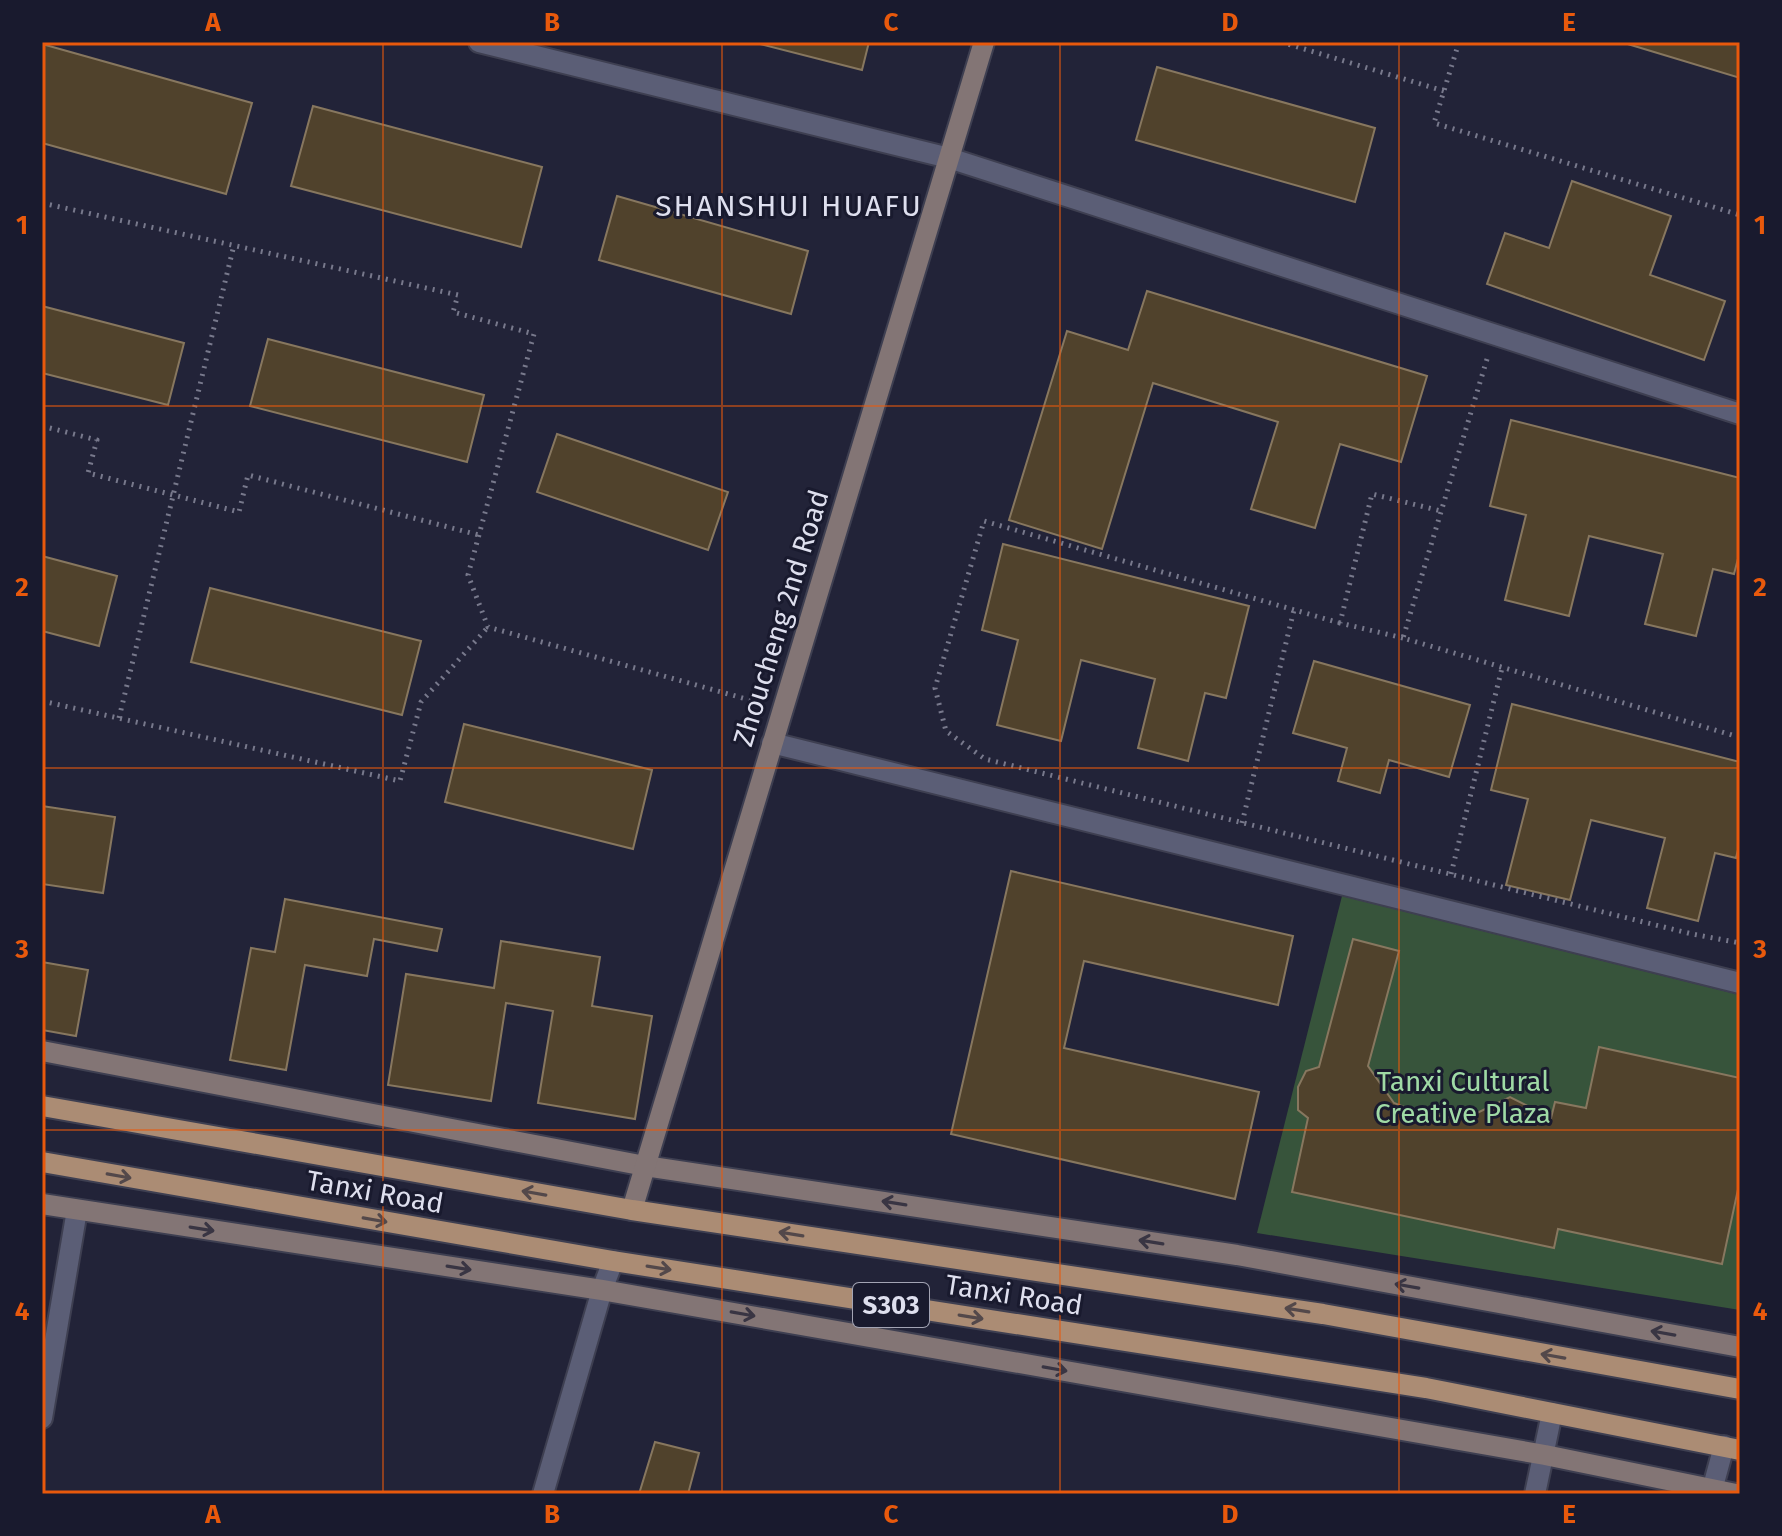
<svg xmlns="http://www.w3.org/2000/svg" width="1782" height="1536" viewBox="0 0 1782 1536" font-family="'Fira Sans',sans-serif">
<rect width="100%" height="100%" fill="#222338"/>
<polygon fill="#37543b" points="1342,896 1740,995 1740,1310 1257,1233"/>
<g fill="#50422c" stroke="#87775f" stroke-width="2">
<polygon points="752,42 869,42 862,70"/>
<polygon points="1621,42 1740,42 1740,78"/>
<polygon points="42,44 252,103 226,194 42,143"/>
<polygon points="1157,67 1375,128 1355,202 1136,140"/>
<polygon points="313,106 542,167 521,247 291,186"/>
<polygon points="1572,181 1671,216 1650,275 1725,301 1704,360 1487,284 1505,233 1549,248"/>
<polygon points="617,196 808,251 791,314 599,260"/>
<polygon points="1147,291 1427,376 1401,462 1340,444 1315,528 1251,509 1278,422 1153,383 1102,549 1009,520 1067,331 1128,350"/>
<polygon points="42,306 184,343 168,405 42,373"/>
<polygon points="268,339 484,395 467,462 250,406"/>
<polygon points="1511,420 1740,478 1740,551 1734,574 1713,569 1696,636 1645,624 1663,554 1589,536 1569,616 1505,600 1526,515 1490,506"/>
<polygon points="557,434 728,492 708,550 537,492"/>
<polygon points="1003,544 1249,606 1226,698 1205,693 1188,761 1138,748 1155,679 1081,660 1061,741 997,725 1018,640 982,630"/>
<polygon points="42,556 117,576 99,646 42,631"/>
<polygon points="210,588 421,641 402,715 191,662"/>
<polygon points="1314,661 1470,705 1449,777 1389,760 1380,793 1338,781 1347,748 1293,733"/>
<polygon points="1512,704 1740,762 1740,841 1736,858 1715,853 1698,921 1647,908 1665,838 1591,820 1570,900 1506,885 1528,799 1491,790"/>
<polygon points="464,724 652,770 633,849 445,802"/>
<polygon points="42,806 115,817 103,893 42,884"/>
<polygon points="1011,871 1293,936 1278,1005 1084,961 1064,1048 1259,1092 1235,1199 951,1134"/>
<polygon points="285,899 442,929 437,951 374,939 367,976 305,965 286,1070 230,1060 251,948 275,952"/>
<polygon points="1353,939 1399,951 1368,1066 1394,1103 1419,1113 1449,1117 1475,1114 1510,1097 1551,1118 1555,1102 1586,1108 1599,1047 1740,1078 1740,1180 1722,1264 1558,1229 1554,1248 1292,1192 1308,1118 1298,1110 1298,1087 1306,1071 1319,1067"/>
<polygon points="501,941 600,957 592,1006 652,1016 635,1119 538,1103 553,1011 506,1003 491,1101 388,1085 406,974 494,988"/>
<polygon points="42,962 88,970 76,1036 42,1030"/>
<polygon points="655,1442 699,1453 688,1494 639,1494"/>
</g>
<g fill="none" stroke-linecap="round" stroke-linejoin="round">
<g stroke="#3e3f51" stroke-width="24">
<g id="lane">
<polyline points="42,1418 77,1210"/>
<polyline points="1535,1494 1552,1413"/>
</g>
</g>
<g stroke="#3e3f51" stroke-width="24">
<g id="street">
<polyline points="479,42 949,158 1740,414"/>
<polyline points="772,743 1740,983"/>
<polyline points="543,1494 602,1290 613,1261"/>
<polyline points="1711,1494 1724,1446"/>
</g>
</g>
<g stroke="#3e3f51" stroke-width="24">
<g id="secondary">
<polyline points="42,1051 645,1166 1237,1255 1740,1347"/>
<polyline points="42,1204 602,1290 1545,1455 1736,1494"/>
<polyline points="632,1210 984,42"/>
</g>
</g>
<g stroke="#3e3f51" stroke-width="24">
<g id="primary">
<polyline points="42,1106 632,1210 1323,1314 1740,1389"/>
<polyline points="42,1162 613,1261 1426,1388 1740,1450"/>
</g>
</g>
<g stroke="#78798c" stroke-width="5" stroke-dasharray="2 6" stroke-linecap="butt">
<polyline points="1281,42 1444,91"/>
<polyline points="1459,42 1434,123 1740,215"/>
<polyline points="42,203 458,295 453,312 534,334 468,575 488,627 757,702"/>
<polyline points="1487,359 1403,638 1732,735"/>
<polyline points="42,426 97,440 88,473 239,512 248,475 479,535"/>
<polyline points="1340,623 984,521 935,688 946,731 985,759 1692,934 1740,943"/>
<polyline points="1403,638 1340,623 1372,494 1441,511"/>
<polyline points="42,701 400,781 421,702 488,627"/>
<polyline points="119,718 234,245"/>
<polyline points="1242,823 1294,610"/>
<polyline points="1451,874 1502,668"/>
</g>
<use href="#lane" stroke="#5b5e76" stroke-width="20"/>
<use href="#street" stroke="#5b5e76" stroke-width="20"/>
<use href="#secondary" stroke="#837575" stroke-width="20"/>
<use href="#primary" stroke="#ab8c74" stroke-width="20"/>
</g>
<defs><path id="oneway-shaft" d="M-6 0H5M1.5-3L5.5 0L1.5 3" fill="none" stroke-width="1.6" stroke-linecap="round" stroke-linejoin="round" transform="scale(2)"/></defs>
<g stroke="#53484a">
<use href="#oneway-shaft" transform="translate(119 1176) rotate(10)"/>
<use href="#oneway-shaft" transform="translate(534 1193) rotate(-170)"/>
<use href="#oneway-shaft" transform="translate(375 1220) rotate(10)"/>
<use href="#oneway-shaft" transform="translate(791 1234) rotate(-171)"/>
<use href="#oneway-shaft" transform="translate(659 1268) rotate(9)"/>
<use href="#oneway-shaft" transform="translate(1297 1310) rotate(-171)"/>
<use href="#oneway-shaft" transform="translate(971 1317) rotate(9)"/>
<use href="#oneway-shaft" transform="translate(1553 1356) rotate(-170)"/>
</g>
<g stroke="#393543">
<use href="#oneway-shaft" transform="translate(894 1203) rotate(-171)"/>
<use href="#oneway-shaft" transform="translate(202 1229) rotate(9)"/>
<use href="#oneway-shaft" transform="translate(1151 1242) rotate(-171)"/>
<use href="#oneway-shaft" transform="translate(459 1268) rotate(9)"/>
<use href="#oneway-shaft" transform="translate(1407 1286) rotate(-170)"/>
<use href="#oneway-shaft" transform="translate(743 1314) rotate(10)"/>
<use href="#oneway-shaft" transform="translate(1663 1333) rotate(-170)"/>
<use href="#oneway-shaft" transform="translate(1055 1369) rotate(10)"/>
</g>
<path fill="none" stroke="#e8590c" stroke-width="2" stroke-opacity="0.55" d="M383 42V1494M722 42V1494M1060 42V1494M1399 42V1494M42 406H1740M42 768H1740M42 1130H1740"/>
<g text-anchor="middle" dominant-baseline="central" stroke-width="6" stroke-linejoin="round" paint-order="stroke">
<rect fill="#191a2e" stroke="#a3a4b4" stroke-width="2" x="853" y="1283" width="76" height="44" rx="6"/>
<g font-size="26" font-weight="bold" fill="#dedfee">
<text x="891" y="1305">S303</text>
</g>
<g font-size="28" fill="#dedfee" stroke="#191a2e">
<text transform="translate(781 618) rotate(-73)">Zhoucheng 2nd Road</text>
<text transform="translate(375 1192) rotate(10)">Tanxi Road</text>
<text transform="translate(1014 1295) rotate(9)">Tanxi Road</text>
</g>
<g font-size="28" fill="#9fdaa5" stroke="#191a2e">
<text x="1463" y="1081">Tanxi Cultural<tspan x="1463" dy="32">Creative Plaza</tspan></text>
</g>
<g font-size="30" letter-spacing="2" fill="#dedfee" stroke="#191a2e">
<text x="789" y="206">SHANSHUI HUAFU</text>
</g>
</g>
<rect width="1782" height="1536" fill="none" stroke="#191a2e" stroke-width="88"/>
<rect x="44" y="44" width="1694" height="1448" fill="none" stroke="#e8590c" stroke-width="3"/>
<g font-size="26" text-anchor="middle" font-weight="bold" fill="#e8590c">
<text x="213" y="31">A</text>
<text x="552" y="31">B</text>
<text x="891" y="31">C</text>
<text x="1230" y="31">D</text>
<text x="1569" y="31">E</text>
<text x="22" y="234">1</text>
<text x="1760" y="234">1</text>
<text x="22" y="596">2</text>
<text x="1760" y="596">2</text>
<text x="22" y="958">3</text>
<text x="1760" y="958">3</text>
<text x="22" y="1320">4</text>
<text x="1760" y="1320">4</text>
<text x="213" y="1523">A</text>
<text x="552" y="1523">B</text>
<text x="891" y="1523">C</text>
<text x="1230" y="1523">D</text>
<text x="1569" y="1523">E</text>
</g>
</svg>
